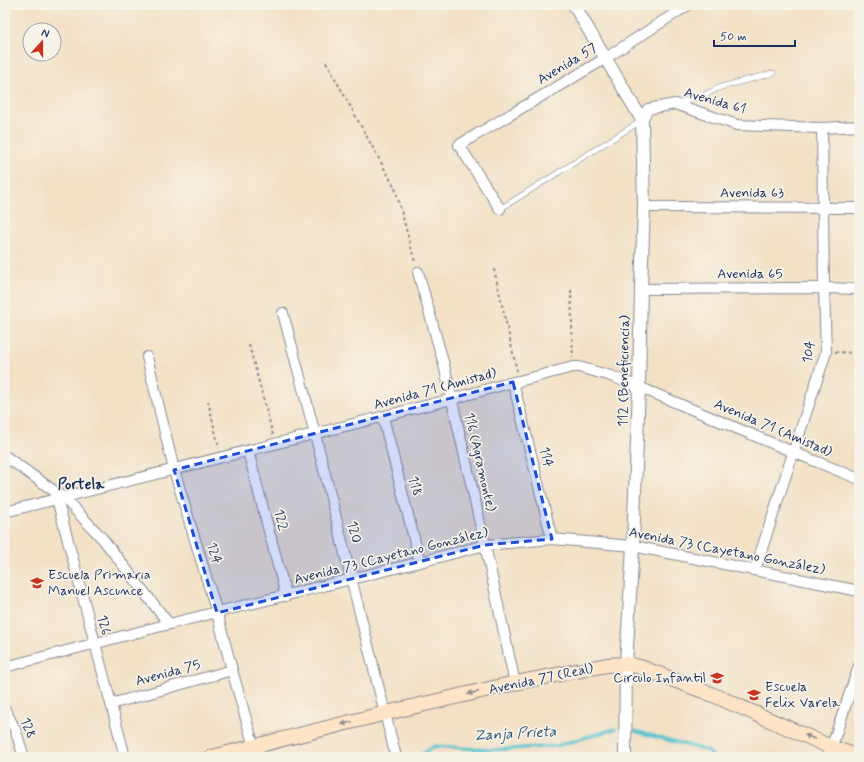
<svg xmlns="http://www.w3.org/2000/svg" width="864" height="762" viewBox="0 0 864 762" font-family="Mynerve,sans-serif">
<rect width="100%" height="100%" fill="#f7f3e8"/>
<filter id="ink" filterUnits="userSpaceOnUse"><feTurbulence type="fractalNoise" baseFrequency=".025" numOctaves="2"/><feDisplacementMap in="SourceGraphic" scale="8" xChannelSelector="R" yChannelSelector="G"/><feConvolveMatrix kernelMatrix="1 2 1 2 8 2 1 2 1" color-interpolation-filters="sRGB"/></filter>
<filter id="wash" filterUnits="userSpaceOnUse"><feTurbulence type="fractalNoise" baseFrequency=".012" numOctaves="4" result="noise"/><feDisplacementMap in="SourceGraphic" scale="16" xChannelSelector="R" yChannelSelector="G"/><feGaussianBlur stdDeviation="0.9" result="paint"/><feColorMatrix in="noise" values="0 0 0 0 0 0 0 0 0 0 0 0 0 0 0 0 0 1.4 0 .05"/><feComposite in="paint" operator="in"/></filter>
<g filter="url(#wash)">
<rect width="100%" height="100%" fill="#f3e1c6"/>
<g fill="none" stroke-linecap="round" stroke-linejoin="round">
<g stroke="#57c3d0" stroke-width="3.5">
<polyline points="635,731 708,751 713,757"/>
<polyline points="417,757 435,746 491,750 556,746 615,729"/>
</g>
</g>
</g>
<g filter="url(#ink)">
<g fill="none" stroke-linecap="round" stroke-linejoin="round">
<g stroke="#878892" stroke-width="6">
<g id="service">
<polyline points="677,103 702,96 721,87 773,73"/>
<polyline points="500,209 641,121"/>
</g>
</g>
<g stroke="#878892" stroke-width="12">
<g id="minor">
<polyline points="642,120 648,109 675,104 737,125 822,128 859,126"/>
<polyline points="644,207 859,208"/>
<polyline points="500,209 459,145 606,58 688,5"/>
<polyline points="418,272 444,365 485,545 515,683"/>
<polyline points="641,289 824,288 859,289"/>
<polyline points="283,313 315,434 396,757"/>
<polyline points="147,357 174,470 217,613 232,670 254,747 255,757"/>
<polyline points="513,382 552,539"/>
<polyline points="383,417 420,562"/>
<polyline points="248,451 286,596"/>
<polyline points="5,456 64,498 102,538 169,624"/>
<polyline points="57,499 125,757"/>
<polyline points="5,512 452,399 513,382 519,381 573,367 579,367 611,376 639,387 793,452 859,479"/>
<polyline points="755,570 826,352 824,288 822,128"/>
<polyline points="5,667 169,624 420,562 485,545 552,539 633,546 859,591"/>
<polyline points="111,704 232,670"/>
<polyline points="5,710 15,729 24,757"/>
<polyline points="828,757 859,666"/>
</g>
</g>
<g stroke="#878892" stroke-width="14">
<polyline id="tertiary" points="574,5 642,120 644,207 641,289 639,387 633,546 626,664 625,757"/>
</g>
<g stroke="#878892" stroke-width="16">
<polyline id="secondary" points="212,757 386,713 515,683 607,665 626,664 640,667 711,694 831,747 859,757"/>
</g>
<g stroke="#878892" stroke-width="2" stroke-dasharray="3 3" stroke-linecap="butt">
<polyline points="326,62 395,188 415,262"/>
<polyline points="494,269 517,371"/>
<polyline points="571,290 573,357"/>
<polyline points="249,345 273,435"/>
<polyline points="835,352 859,353"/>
<polyline points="208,401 219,448"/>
</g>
<use href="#service" stroke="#fff" stroke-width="5"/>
<use href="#minor" stroke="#fff" stroke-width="10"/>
<use href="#tertiary" stroke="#fff" stroke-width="12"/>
<use href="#secondary" stroke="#fee4c6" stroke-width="14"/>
<g stroke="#1b2f5e" stroke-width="4.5">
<polyline id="rail" points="854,5 859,10"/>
</g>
<use href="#rail" stroke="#f7f3e8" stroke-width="3" stroke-dasharray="9" stroke-linecap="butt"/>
</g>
<defs><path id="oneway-solid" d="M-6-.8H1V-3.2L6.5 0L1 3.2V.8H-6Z"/></defs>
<g fill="#8c8a92">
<use href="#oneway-solid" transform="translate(473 693) rotate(167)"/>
<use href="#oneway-solid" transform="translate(347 723) rotate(165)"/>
<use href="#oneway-solid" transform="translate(810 737) rotate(-156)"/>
</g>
</g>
<path fill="#1d4ed8" fill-opacity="0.2" stroke="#1d4ed8" stroke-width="3" stroke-dasharray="8 5" stroke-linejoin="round" d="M513 382 552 539 485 545 217 613 174 470Z"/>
<defs>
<g id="school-bare" transform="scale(1.08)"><path d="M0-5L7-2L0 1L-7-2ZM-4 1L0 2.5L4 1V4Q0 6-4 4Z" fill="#c8321e" stroke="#f7f3e8" stroke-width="2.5" paint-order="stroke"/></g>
</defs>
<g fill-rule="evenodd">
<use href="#school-bare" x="37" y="583"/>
<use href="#school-bare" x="717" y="678"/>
<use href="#school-bare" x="754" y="695"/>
</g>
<g text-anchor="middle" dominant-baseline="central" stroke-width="3.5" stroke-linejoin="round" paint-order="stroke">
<g font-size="14" fill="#1b2f5e" stroke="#f7f3e8">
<text transform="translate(567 64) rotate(-31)">Avenida 57</text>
<text transform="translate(715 101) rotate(16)">Avenida 61</text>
<text x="752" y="193">Avenida 63</text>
<text x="750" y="274">Avenida 65</text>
<text transform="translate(809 352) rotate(-80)">104</text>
<text transform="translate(624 371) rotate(-89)">112 (Beneficiencia)</text>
<text transform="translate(435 389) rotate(-15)">Avenida 71 (Amistad)</text>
<text transform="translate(773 428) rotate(23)">Avenida 71 (Amistad)</text>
<text transform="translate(546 457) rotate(76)">114</text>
<text transform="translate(480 462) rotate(77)">116 (Agramonte)</text>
<text transform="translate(415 486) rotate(76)">118</text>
<text transform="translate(281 520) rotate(75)">122</text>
<text transform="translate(354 532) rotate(76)">120</text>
<text transform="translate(727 551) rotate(11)">Avenida 73 (Cayetano González)</text>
<text transform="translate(214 553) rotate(73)">124</text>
<text transform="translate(391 556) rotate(-14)">Avenida 73 (Cayetano González)</text>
<text transform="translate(104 625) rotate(75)">126</text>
<text transform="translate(168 673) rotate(-15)">Avenida 75</text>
<text transform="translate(541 679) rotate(-12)">Avenida 77 (Real)</text>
<text transform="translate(28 728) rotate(69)">128</text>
</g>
<g font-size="14" fill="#1b2f5e" stroke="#f7f3e8" text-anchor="start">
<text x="48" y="575">Escuela Primaria<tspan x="48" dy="16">Manuel Ascunce</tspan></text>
<text x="706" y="678" text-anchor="end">Circulo Infantil</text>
<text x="765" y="687">Escuela<tspan x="765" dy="16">Felix Varela</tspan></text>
</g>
<g font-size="15" font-weight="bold" fill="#1b2f5e" stroke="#f7f3e8">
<text x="81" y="485">Portela</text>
</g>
<g font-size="15" font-style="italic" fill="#2a547a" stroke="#f7f3e8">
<text transform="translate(515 734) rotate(-3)">Zanja Prieta</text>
</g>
</g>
<rect width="864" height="762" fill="none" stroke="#f7f3e8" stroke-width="20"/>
<g transform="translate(42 42) rotate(21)"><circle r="19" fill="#f7f3e8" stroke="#9fa5b1"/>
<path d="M0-3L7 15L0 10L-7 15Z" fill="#c8321e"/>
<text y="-6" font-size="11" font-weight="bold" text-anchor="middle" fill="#1b2f5e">N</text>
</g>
<path d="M714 40v6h81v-6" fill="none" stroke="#1b2f5e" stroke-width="2"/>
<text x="720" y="40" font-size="12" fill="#1b2f5e" stroke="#f7f3e8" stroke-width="3" paint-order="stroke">50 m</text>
</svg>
